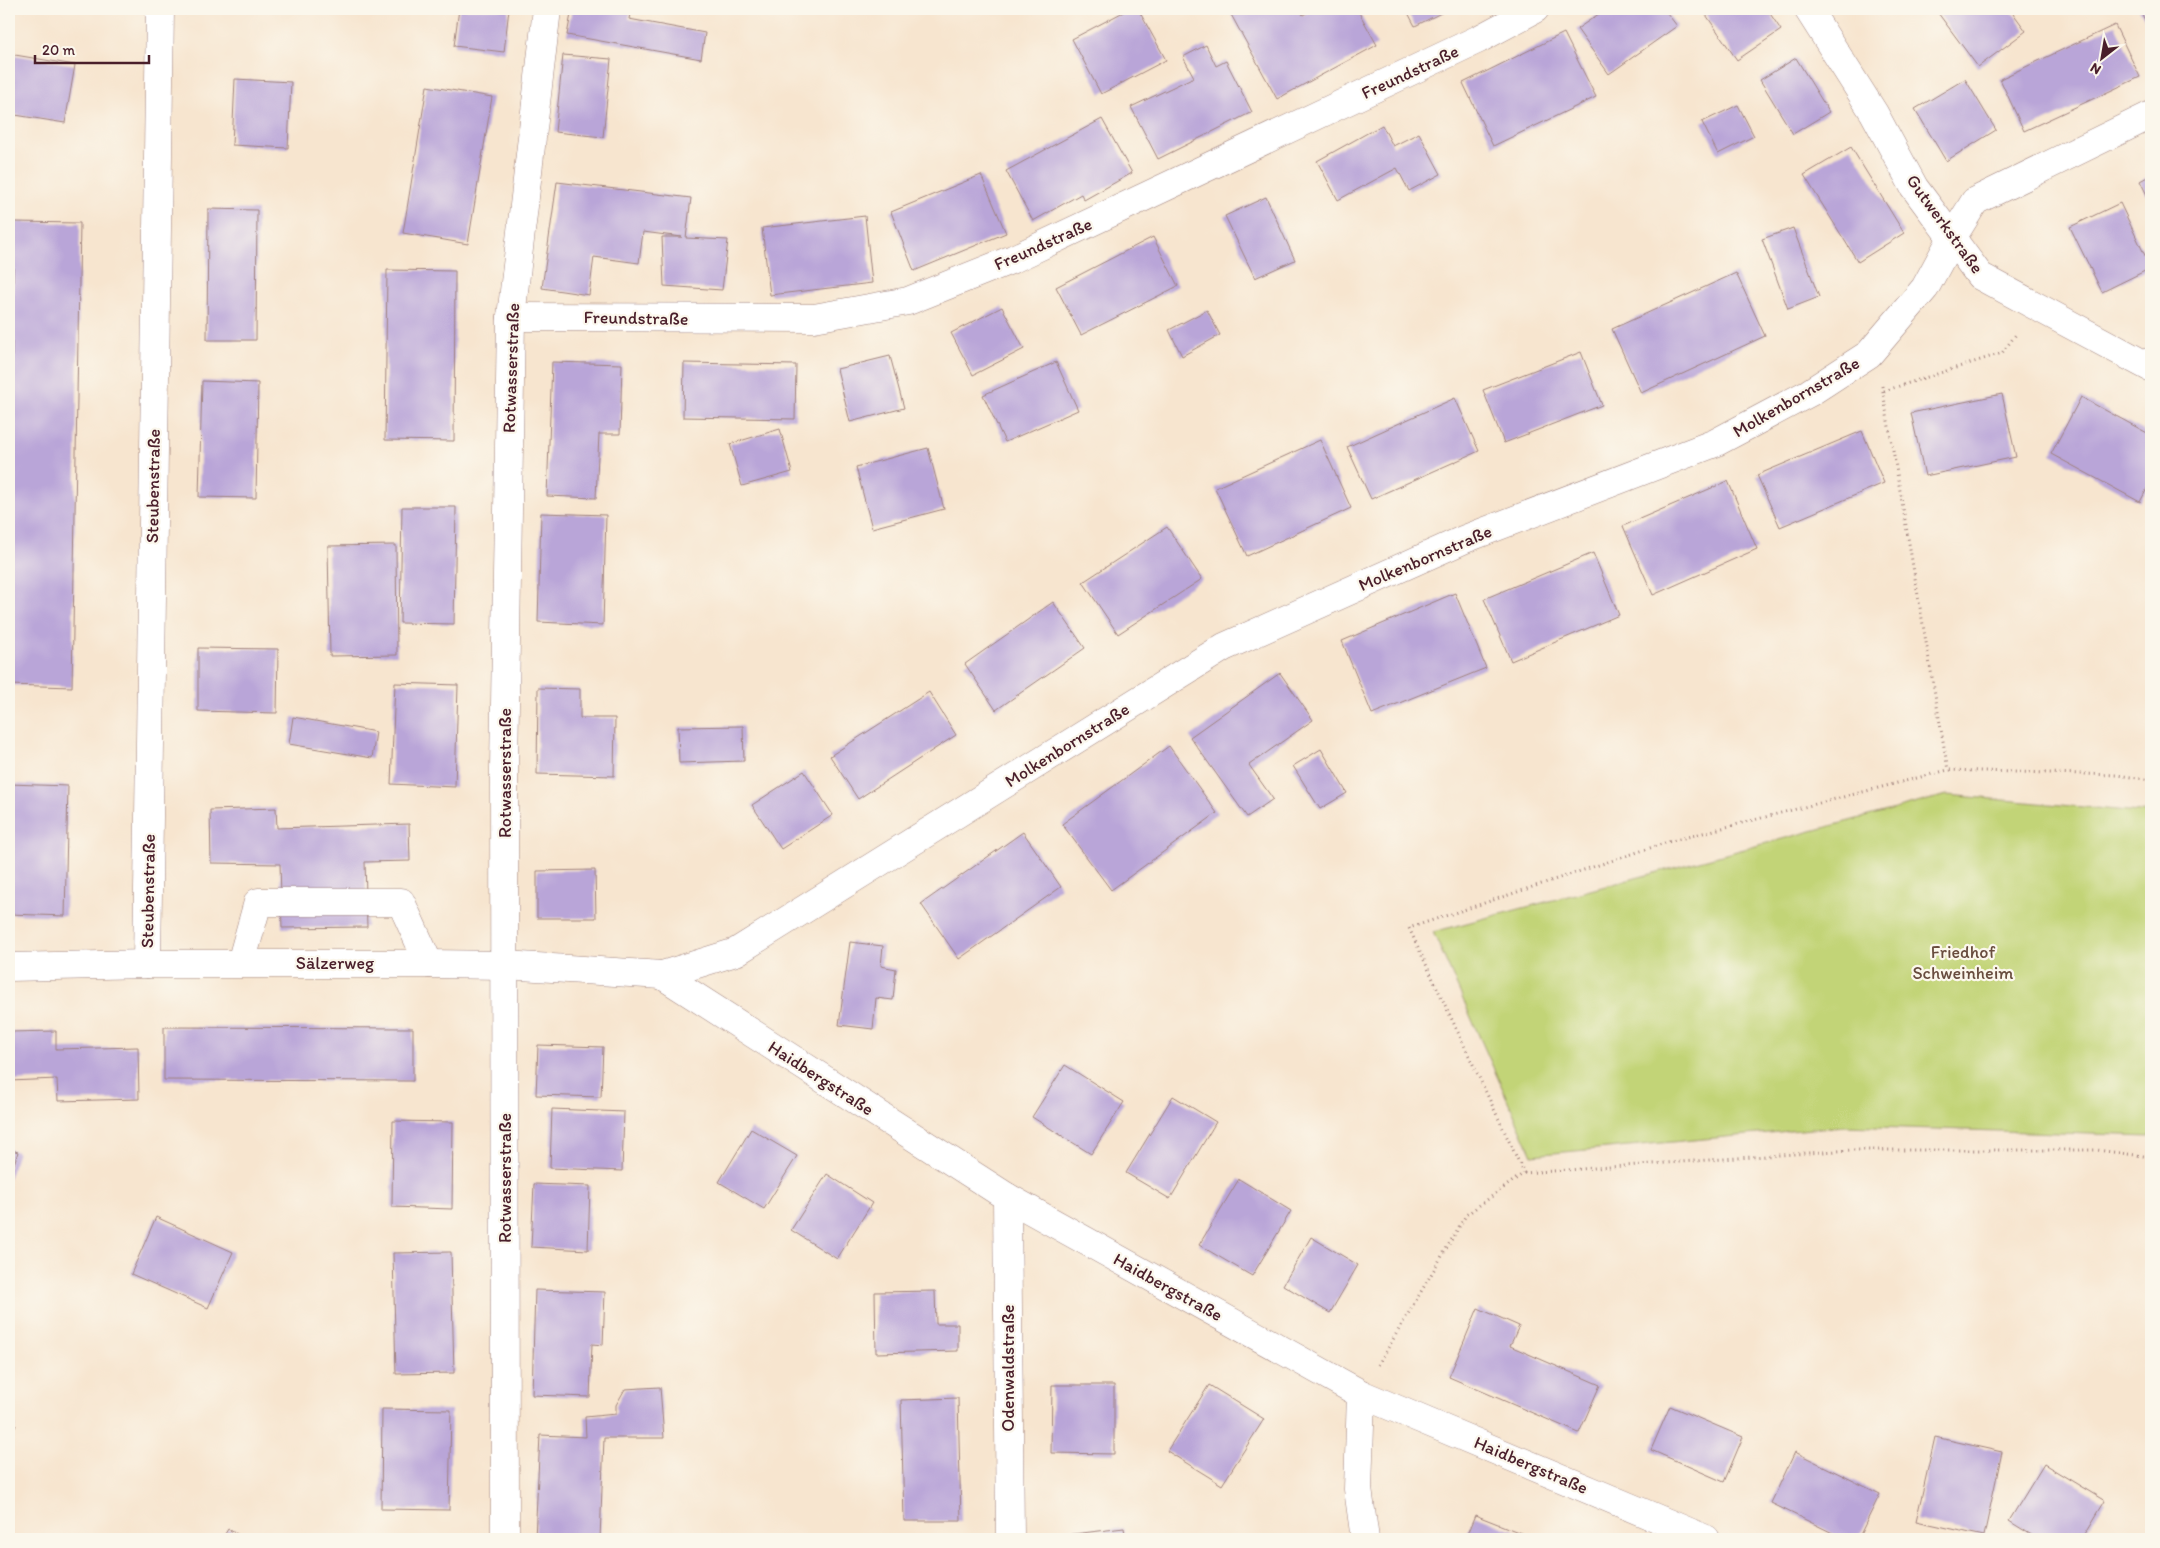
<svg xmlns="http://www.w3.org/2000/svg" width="2160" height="1548" viewBox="0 0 2160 1548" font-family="Itim,sans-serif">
<rect width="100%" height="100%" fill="#fbf7ec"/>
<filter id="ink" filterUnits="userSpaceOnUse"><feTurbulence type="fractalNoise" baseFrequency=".02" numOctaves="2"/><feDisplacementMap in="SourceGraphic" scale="10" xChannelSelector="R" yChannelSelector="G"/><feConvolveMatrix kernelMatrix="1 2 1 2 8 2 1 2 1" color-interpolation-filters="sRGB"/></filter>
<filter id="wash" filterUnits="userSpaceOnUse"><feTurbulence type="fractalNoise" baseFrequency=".0096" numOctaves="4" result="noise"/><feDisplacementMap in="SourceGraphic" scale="20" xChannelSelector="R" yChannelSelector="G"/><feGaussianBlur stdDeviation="1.12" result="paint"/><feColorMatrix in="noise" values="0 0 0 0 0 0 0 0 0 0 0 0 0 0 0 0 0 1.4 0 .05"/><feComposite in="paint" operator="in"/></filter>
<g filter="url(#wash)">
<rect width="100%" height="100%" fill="#f7e5cf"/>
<polygon fill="#c2d477" stroke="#867a51" points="1947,795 2151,813 2151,1136 1844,1126 1532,1155 1433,932"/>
<g id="blocks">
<g fill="#b9a5d8">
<polygon points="459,9 509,9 504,52 454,46"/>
<polygon points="572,9 631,9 629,19 705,33 701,59 567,35"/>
<polygon points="1129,9 1138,9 1166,60 1101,94 1072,39"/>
<polygon points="1228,9 1299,9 1303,15 1314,9 1357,9 1377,45 1277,99"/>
<polygon points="1406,9 1449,9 1415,26"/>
<polygon points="1606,9 1664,9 1677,26 1609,74 1577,29"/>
<polygon points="1702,9 1767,9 1781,30 1737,60"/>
<polygon points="1944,9 2010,9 2026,31 1978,67 1938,13"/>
<polygon points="2139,9 2151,9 2151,31"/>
<polygon points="2115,25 2140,77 2024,131 2000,79"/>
<polygon points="1564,33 1596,97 1493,146 1463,83"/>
<polygon points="1206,45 1216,66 1226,61 1252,112 1158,159 1131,107 1194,77 1183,57"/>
<polygon points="9,54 75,65 65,123 9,114"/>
<polygon points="563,55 611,59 603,137 555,132"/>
<polygon points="1796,58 1829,112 1793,134 1760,80"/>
<polygon points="235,79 291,82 288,148 232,145"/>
<polygon points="1965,79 1996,130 1946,161 1915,109"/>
<polygon points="427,86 492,97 468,244 403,233"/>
<polygon points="1738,105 1754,136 1718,154 1702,122"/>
<polygon points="1102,119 1132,173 1084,200 1081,194 1033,221 1006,171"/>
<polygon points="1382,125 1393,146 1419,133 1441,174 1409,191 1397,168 1338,200 1317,161"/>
<polygon points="1851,147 1904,233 1858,262 1804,175"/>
<polygon points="981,175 1006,233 914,271 891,212"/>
<polygon points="2151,175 2151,203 2140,181"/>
<polygon points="557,182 691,198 686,238 728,240 722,290 664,286 662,237 682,237 643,232 639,263 594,257 589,295 542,288"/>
<polygon points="1266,197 1295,260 1255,278 1225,216"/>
<polygon points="2120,203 2151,268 2102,292 2070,227"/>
<polygon points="208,209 257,210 256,340 207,340"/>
<polygon points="865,216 872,283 770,295 762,228"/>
<polygon points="14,222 80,223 72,687 9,685 9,537"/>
<polygon points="1793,228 1819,297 1788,309 1762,239"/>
<polygon points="1153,237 1178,286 1081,335 1056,287"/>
<polygon points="387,270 455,271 454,441 385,440"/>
<polygon points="1736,273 1765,336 1641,393 1612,329"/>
<polygon points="1002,307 1024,349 973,375 951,333"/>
<polygon points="1207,310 1220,335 1182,356 1169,330"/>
<polygon points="1581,352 1602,405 1504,443 1483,390"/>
<polygon points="890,356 904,408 850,422 837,369"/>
<polygon points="552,362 622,364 620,434 599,434 596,498 547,496"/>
<polygon points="1056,362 1078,410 1005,442 983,395"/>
<polygon points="684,363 796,365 795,419 683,417"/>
<polygon points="202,381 258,383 256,498 199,497"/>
<polygon points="2002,394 2016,457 1925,476 1911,413"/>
<polygon points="2081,397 2151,435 2151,481 2140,502 2051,454"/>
<polygon points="1455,398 1479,451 1371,499 1347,447"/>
<polygon points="780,429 792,472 742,486 730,444"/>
<polygon points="1862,431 1884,483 1780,527 1757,475"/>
<polygon points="1320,440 1351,508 1247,556 1215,488"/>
<polygon points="928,448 944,509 872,528 856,467"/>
<polygon points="1728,481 1757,549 1653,595 1623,526"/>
<polygon points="402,507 456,507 454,624 400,623"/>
<polygon points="541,513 606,515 603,625 538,622"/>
<polygon points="1167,527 1202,579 1118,634 1083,582"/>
<polygon points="396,545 397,655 330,656 328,546"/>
<polygon points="1593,553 1619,615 1511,661 1484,599"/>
<polygon points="1455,593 1486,668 1372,714 1342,641"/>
<polygon points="1053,602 1085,648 996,710 965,664"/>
<polygon points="198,648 278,649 277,713 198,711"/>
<polygon points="1280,673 1313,720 1249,765 1273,799 1247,817 1190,737"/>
<polygon points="395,683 458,685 455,787 391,784"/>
<polygon points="538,688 580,689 580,718 615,718 614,776 537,774"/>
<polygon points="929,692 956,735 858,799 830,756"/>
<polygon points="293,717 376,732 372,758 289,744"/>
<polygon points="743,726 744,761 679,763 678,727"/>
<polygon points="1169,746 1217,813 1111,890 1062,824"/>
<polygon points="1321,749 1347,793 1320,809 1293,766"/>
<polygon points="804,771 833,815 781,849 752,805"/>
<polygon points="9,784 68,786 65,916 9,914"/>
<polygon points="276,808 277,828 409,824 410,861 365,862 367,927 282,928 280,864 211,863 210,810"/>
<polygon points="1023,832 1061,887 959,959 921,904"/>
<polygon points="595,870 596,918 537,918 537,871"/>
<polygon points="850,942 883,946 881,966 896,969 893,1000 876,998 873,1029 839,1025"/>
<polygon points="164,1027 413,1028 413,1081 164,1080"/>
<polygon points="56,1031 56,1049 138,1047 139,1099 58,1101 57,1079 9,1081 9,1032"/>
<polygon points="538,1045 603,1047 601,1097 536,1095"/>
<polygon points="1065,1065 1124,1102 1091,1154 1032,1117"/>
<polygon points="1173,1096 1216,1122 1170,1199 1126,1173"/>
<polygon points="552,1109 624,1112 622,1171 550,1168"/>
<polygon points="393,1121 453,1122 452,1209 392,1207"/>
<polygon points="751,1129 797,1156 764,1209 719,1182"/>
<polygon points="9,1149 18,1152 9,1179"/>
<polygon points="827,1174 872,1203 837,1259 791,1230"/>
<polygon points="1239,1179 1291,1211 1252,1276 1199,1245"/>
<polygon points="534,1184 590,1186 588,1250 531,1247"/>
<polygon points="156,1217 233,1252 208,1308 131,1274"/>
<polygon points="1311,1237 1358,1265 1330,1313 1283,1285"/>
<polygon points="451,1252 454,1373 396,1374 393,1253"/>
<polygon points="535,1290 605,1292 603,1345 592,1344 590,1397 532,1395"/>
<polygon points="935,1291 936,1324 958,1324 958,1351 876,1353 875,1292"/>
<polygon points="1478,1308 1519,1326 1510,1346 1600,1385 1579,1433 1449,1377"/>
<polygon points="1052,1385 1114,1385 1114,1454 1051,1453"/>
<polygon points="1209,1385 1264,1419 1222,1485 1167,1451"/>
<polygon points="660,1387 664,1438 604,1438 600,1539 535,1539 540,1435 586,1437 585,1417 616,1414 616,1405 625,1389"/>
<polygon points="958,1398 961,1521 904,1521 901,1400"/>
<polygon points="1670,1406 1743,1437 1724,1482 1651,1450"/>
<polygon points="382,1409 451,1410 449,1510 381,1509"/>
<polygon points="9,1422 16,1425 9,1441"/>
<polygon points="1935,1437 2002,1452 1984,1536 1916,1521"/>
<polygon points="1795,1452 1880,1494 1858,1539 1845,1539 1771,1503"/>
<polygon points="2044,1464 2105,1501 2082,1539 2038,1539 2009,1521"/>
<polygon points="1475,1515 1536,1539 1465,1539"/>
<polygon points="1124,1528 1126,1539 1057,1539 1057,1536"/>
<polygon points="228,1529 246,1539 222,1539"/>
</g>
</g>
</g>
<g filter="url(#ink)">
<use href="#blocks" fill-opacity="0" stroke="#a0827d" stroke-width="1"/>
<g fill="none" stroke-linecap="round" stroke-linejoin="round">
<g stroke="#a0827d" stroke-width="29">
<g id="minor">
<polyline points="1808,9 1874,113 1914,187 1980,276 2151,368"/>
<polyline points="511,317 814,318 908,301 1013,259 1479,39 1535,9"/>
<polyline points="241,963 258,902 401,902 429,964"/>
<polyline points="147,964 160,9"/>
<polyline points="9,967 147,964 429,964 505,965 662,975 736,952 1224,647 1465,539 1715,443 1809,393 1869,354 1925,288 1952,238 1975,201 2151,115"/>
<polyline points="662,975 1007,1197 1361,1394 1706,1539"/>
<polyline points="1007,1197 1010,1539"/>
<polyline points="1361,1394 1358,1489 1365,1539"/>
<polyline points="505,1539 504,769 511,317 547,9"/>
</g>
</g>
<g stroke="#a0827d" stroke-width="3" stroke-dasharray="1 4" stroke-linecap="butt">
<polyline points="1882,386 1948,770"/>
<polyline points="1884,391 2002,353 2017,333"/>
<polyline points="1524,1173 1851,1150 2097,1150 2151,1157"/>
<polyline points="1378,1365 1466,1215 1524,1173 1409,928 1668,842 1948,770 2117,775 2151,780"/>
</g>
<use href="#minor" stroke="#fff" stroke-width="28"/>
</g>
</g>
<g text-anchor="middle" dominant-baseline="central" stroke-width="4.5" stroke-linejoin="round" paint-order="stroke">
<g font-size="18" fill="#4a1f2b" stroke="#fbf7ec">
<text transform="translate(1410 72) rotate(-25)">Freundstraße</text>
<text transform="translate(1945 224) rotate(54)">Gutwerkstraße</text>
<text transform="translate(1043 244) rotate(-24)">Freundstraße</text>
<text transform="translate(636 318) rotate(1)">Freundstraße</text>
<text transform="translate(511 368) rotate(-88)">Rotwasserstraße</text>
<text transform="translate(1796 397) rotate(-30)">Molkenbornstraße</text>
<text transform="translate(153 486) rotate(-89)">Steubenstraße</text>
<text transform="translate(1425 558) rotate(-23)">Molkenbornstraße</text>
<text transform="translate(1067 745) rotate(-32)">Molkenbornstraße</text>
<text transform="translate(505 773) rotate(-90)">Rotwasserstraße</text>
<text transform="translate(148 891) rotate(-89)">Steubenstraße</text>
<text x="335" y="963">Sälzerweg</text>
<text transform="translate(821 1078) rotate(33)">Haidbergstraße</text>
<text transform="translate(505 1178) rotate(-90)">Rotwasserstraße</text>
<text transform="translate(1168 1287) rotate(29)">Haidbergstraße</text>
<text transform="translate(1008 1368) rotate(-90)">Odenwaldstraße</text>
<text transform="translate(1531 1465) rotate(23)">Haidbergstraße</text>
</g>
<g font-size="18" fill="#684c3e" stroke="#fbf7ec">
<text x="1963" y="952">Friedhof<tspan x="1963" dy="21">Schweinheim</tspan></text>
</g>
</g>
<rect width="2160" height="1548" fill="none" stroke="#fbf7ec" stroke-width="30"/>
<g transform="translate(2102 58) rotate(211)" stroke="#fbf7ec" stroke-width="4" paint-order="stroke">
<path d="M0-4L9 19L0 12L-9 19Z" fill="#4a1f2b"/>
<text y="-8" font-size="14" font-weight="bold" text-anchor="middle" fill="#4a1f2b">N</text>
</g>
<path d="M35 55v8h114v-8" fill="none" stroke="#4a1f2b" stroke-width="2.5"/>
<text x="42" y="55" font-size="15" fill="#4a1f2b" stroke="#fbf7ec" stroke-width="4" paint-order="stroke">20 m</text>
</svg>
